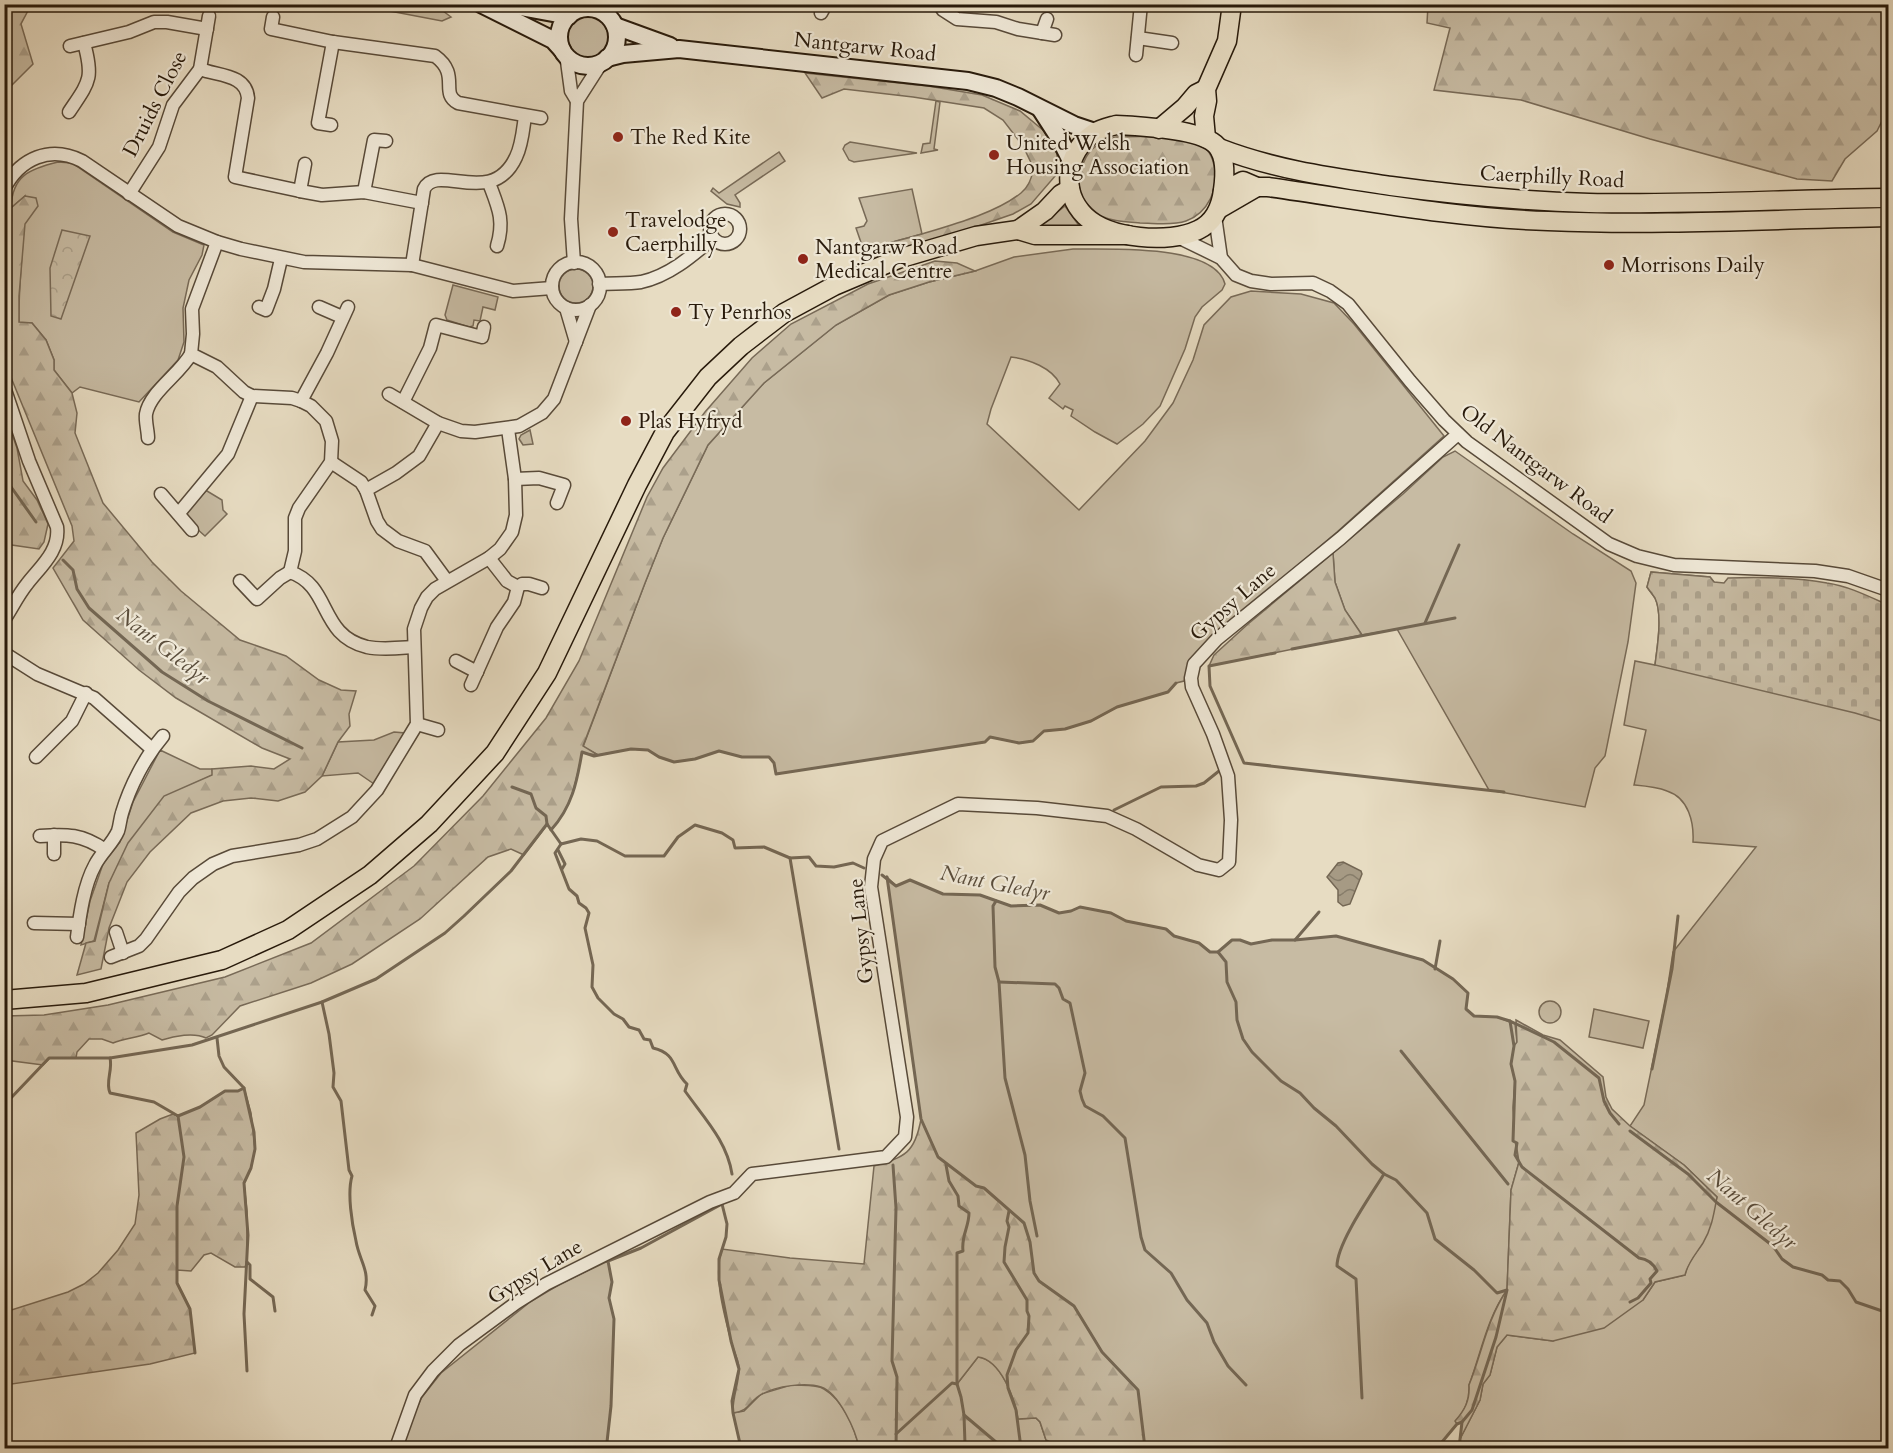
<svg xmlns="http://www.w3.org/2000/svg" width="1893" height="1453" viewBox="0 0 1893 1453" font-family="Cardo,serif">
<defs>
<pattern id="forest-firs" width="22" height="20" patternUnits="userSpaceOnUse" patternTransform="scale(1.5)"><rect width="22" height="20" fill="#c7bba3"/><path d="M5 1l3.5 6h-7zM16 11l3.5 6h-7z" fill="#aba08b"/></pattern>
<pattern id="cemetery-stones" width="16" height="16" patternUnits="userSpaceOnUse" patternTransform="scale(1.5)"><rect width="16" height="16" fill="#c7bba3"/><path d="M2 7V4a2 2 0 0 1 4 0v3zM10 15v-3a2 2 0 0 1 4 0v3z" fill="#aba08b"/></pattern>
<pattern id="park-crowns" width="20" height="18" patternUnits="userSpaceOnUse" patternTransform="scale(1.5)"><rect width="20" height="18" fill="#c7bba3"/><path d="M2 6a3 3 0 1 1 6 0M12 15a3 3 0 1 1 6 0" fill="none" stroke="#aba08b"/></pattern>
<pattern id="water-waves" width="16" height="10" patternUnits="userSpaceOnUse" patternTransform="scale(1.5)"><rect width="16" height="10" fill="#a69a84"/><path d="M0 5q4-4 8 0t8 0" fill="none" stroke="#877d6a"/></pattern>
</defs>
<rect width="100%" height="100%" fill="#e7dcc2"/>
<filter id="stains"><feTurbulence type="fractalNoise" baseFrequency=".00333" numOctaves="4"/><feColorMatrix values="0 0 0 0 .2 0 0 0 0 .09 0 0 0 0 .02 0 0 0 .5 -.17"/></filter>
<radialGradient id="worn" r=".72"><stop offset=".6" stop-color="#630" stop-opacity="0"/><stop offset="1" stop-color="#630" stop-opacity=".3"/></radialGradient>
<g fill="#c7bba3" stroke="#786a57" stroke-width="1.5">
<circle cx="588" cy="36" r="22"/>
<polygon points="936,101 940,102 934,149 938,150 921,153 923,144 930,143"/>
<polygon points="850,142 917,153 854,162 849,160 843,149 845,145"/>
<polygon points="779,152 785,161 735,195 740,203 740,207 727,204 711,191 713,188 719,193"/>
<path d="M58 162 72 163 173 232 204 245 202 255 189 280 183 308 184 342 178 360 139 402 80 387 72 393 54 370V360L46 340 32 323H19C18 280 25 238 25 196L11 208C12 176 29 169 58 162Z"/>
<polygon points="912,189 922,234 878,246 865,254 856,228 864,226 867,221 859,198"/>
<polygon points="1065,206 1080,227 1034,226 1047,220"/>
<path d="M1073 249C1108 250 1214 243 1225 284L1222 290 1202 307 1195 317 1185 349 1160 406 1143 424 1117 444 1095 432 1071 416 1073 410 1065 406 1063 409 1049 398 1060 384C1052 368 1029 359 1011 357L991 409 987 424 1079 510 1145 441 1173 403 1193 360 1204 325 1231 297 1251 291 1301 294 1334 303 1354 324 1444 436 1337 532 1209 640 1191 660 1184 681 1176 683 1168 692 1117 707 1091 721 1065 729 1044 731 1033 741 1019 743 991 737 985 742 776 774 774 763 769 757H742L719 751 695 759 674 762 659 757 648 750 631 749 598 755 583 747 645 583 663 538 708 445 764 383 836 325 889 295 929 282 975 271 1014 257Z"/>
<circle cx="576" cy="286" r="17"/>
<polygon points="453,285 498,297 495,310 483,307 480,321 474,320 473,326 469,327 447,320 445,315"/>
<polygon points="1455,451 1573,534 1631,571 1636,583 1628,642 1605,756 1595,768 1585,807 1489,790 1397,629 1362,635 1345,610 1335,582 1333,553 1403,494 1443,457"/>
<polygon points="202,488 222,500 223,510 227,514 205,536 179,513"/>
<path d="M1651 572 1710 577 1714 582 1888 709V1448H1459L1460 1439 1480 1400 1483 1384 1490 1375 1497 1347 1507 1335 1553 1341 1643 1300 1655 1282 1685 1275 1688 1264 1703 1242 1717 1197 1684 1165 1630 1126 1644 1105 1666 998 1673 952 1756 847 1693 842C1694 823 1689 798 1667 791 1657 787 1645 786 1634 785L1646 730 1624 725 1635 661 1655 665C1657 648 1663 614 1655 598 1653 595 1649 590 1647 587Z"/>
<polygon points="394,732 405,733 377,786 358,773 322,776 338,742 374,740"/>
<polygon points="160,750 200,769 212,769 213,775 164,797 109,883 94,941 81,945 90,901 103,864 120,842 133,802"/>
<path d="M887 877 896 886 910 880 943 894 980 895 1011 906 1040 905 1059 913 1071 911 1080 907 1111 913 1126 921 1166 929 1174 936 1199 943 1210 952H1218L1232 940H1240L1251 944 1272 940H1295L1336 936 1423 960 1453 979 1468 993 1466 1009 1474 1016 1497 1017 1515 1024 1517 1042 1511 1064 1515 1081 1513 1108 1516 1149 1519 1162 1511 1190 1507 1290C1487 1318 1481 1353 1469 1385 1470 1400 1465 1410 1456 1421L1457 1424 1437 1448H1145L1138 1390 1102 1352 1074 1306 1039 1281 1034 1273 1024 1223 984 1188 976 1186 938 1157 921 1119Z"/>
<circle cx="1550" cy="1012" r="11"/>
<polygon points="1594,1009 1649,1021 1643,1048 1589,1037"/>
<polygon points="608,1261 612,1282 609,1298 614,1319 611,1406 607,1442 604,1448 401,1448 405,1433 422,1397 441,1373 530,1302 560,1284"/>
<path d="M978 1357C1001 1359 1015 1399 1018 1419L1036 1418 1040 1422 1046 1440 1063 1448 1087 1446 1097 1442H1117L1119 1448H1003L964 1415 961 1397 957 1384Z"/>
<path d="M791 1385C801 1386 816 1384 824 1389 843 1400 855 1428 859 1448H741L733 1413 744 1411 761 1394Z"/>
</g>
<g fill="url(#forest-firs)" stroke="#786a57" stroke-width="1.5">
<polygon points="5,4 31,5 21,24 33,64 5,92"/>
<polygon points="358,5 435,5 451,17 442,21"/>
<polygon points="1428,5 1888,5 1888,116 1882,121 1877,131 1845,159 1832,181 1797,179 1650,139 1521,100 1434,90 1450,28 1427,23"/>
<path d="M805 73 928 86 982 95 1020 111 1044 131 1057 154 1056 175 1031 204 1013 214 869 264 865 254C882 243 902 240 922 234 952 225 996 213 1021 193 1029 187 1031 178 1034 169L1023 146 1003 120 984 108 913 97 844 89 822 98Z"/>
<path d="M1116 137C1138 136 1190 134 1206 149 1210 153 1213 160 1214 165 1220 188 1208 213 1186 221 1172 226 1154 223 1140 223 1105 220 1100 221 1078 193 1079 165 1086 144 1116 137Z"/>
<polygon points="25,196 36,198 38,206 25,224 19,296 19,322 32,323 46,340 54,360 54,370 72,393 77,413 75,433 103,503 152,562 181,591 240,640 286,656 319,680 341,690 356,691 349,714 350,726 338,742 322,776 305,792 278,801 251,798 223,801 191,813 150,852 127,882 109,928 101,969 77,975 86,943 95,941 109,883 128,843 164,796 212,775 212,769 251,766 274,769 290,759 262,748 176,698 139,670 83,620 53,568 74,541 72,526 10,375 4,349 5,245 11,208"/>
<path d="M935 261 957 263 975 271 929 282 889 295 836 325 764 383 708 445 663 538 645 583 583 746 598 755 582 753C576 782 572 807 551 830L547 825 524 855 511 849 488 857 420 919 352 964 311 983 240 1006 212 1035 206 1038C194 1032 174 1036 162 1040L149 1033C137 1038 125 1038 113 1043L102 1039H89L77 1052 76 1058H50L43 1065 5 1060V1016L44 1015 108 1005 225 977 311 943 414 866 483 796 546 718 579 661 647 497 663 468 705 412 752 358 791 324 868 284Z"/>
<polygon points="5,414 17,448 23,481 37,500 48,524 44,542 39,549 5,544"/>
<polygon points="530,430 533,444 523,445 519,439 521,435"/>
<polygon points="1333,553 1335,582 1345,610 1362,635 1209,666 1214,655 1248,624"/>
<path d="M1516 1020 1543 1035 1560 1040 1603 1077 1606 1097 1612 1109 1630 1126 1684 1165 1717 1197C1714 1213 1712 1228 1703 1243 1696 1254 1688 1262 1685 1275L1655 1282 1643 1300 1604 1328 1553 1341 1507 1335 1497 1347 1490 1375 1483 1384 1480 1400 1460 1439 1462 1422 1457 1424 1455 1421C1465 1410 1470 1400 1469 1385 1482 1353 1487 1319 1507 1290L1511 1190 1519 1162 1516 1143 1513 1141 1515 1081 1511 1064 1514 1046 1517 1042Z"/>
<polygon points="244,1088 251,1113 255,1149 251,1168 244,1183 247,1211 247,1262 245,1267 235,1267 211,1253 204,1255 191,1271 177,1270 177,1283 190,1309 195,1353 150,1364 5,1385 5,1312 68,1292 84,1284 98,1273 118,1250 135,1224 139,1195 136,1133 160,1119 173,1114 178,1116 200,1107 225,1091 238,1091"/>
<path d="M921 1119 938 1157 976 1186 984 1188 1024 1223 1030 1242 1034 1273 1039 1281 1074 1306 1102 1352 1138 1390 1145 1448H1119L1117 1442H1097L1074 1448H1063L1046 1440 1040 1422 1036 1418 1018 1419C1015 1399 1001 1360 978 1357L957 1384 961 1397 964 1415 1003 1448H859C856 1431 839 1393 821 1387 806 1382 776 1386 762 1394 749 1401 750 1411 733 1413 732 1398 740 1381 739 1367 738 1359 733 1349 731 1341 724 1313 713 1277 722 1249L790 1258 864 1264 874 1166C905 1157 915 1153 921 1119Z"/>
</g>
<path fill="url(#cemetery-stones)" stroke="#786a57" stroke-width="1.5" d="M1651 572 1710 577 1714 582 1724 583 1728 578C1760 577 1795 577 1827 583 1848 586 1868 596 1888 605V723L1855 713 1655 665C1657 648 1663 615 1655 598 1653 595 1649 590 1647 587Z"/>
<polygon fill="url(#park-crowns)" stroke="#786a57" stroke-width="1.5" points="62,230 90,236 61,319 51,316 50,268"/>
<polygon fill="url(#water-waves)" stroke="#746754" stroke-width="1.5" points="1343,862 1361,871 1362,874 1350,904 1343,906 1338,902 1338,890 1327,877 1338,863"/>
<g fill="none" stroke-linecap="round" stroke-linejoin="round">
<g stroke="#746754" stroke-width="3">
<polyline points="4,477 36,522"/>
<polyline points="63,560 73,570 77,589 89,608 162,672 208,701 302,748"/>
<polyline points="1425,623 1459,545"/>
<polyline points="1292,649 1455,618"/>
<polyline points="1275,653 1209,666 1210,686 1244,763 1504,792"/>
<polyline points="512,787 531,794 536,808 546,816 547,824 561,844 581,839 597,841 625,856 664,856 678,837 695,825 722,833 733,840 735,848 764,847 790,858 809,857 816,866 834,867 853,863 864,868"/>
<polyline points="1114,810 1161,787 1196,786 1204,783 1219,771"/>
<path d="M551 830C572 807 577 782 582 752L594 756 631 749 648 750 659 757 674 762 695 759 719 751 742 757H769L774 763 776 774 985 742 990 737 1019 743 1033 741 1044 731 1065 729 1091 721 1117 707 1168 692 1176 683"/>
<path d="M561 844 555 853 569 889 577 896 579 903 586 908 589 913 585 928 593 965 592 987 598 998 614 1014 623 1019 629 1027 639 1030 644 1039 650 1040 653 1048C678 1054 671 1069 687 1084L685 1091C704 1118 727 1141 732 1174"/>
<polyline points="558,850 565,864 562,869"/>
<polyline points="790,858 839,1149"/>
<polyline points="882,875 896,886 910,880 943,894 980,895 1011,906 1040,905 1059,913 1071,911 1080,907 1111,913 1126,921 1166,929 1174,936 1199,943 1210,952 1218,952 1232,940 1240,940 1251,944 1272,940 1295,940 1336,936 1423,960 1453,979 1468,993 1466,1009 1474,1016 1497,1017 1510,1021 1554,1042 1599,1078 1604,1101 1610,1113 1619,1124"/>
<polyline points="887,877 921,1119 938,1157 976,1186 984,1188 1024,1223 1030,1242 1034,1273 1039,1281 1074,1306 1102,1352 1138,1390 1145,1448"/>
<polyline points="996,901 993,906 995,967 999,982 1005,1078 1025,1155 1030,1201 1037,1236"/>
<polyline points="1295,940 1319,912"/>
<polyline points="1218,952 1226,962 1227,982 1236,1002 1237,1020 1243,1039 1252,1052 1281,1081 1300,1093 1314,1108 1336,1126 1372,1164 1384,1174 1396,1180 1427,1213 1435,1239 1474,1270 1497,1293 1507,1290 1496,1337 1472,1410 1462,1422 1457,1424 1437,1448"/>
<polyline points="1435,969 1440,941"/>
<polyline points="999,982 1055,984 1059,988 1063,999 1070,1003 1085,1073 1080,1091 1082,1099 1085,1106 1103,1116 1125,1138 1141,1237 1145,1250 1171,1273 1187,1300 1207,1323 1214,1342 1228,1366 1246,1385"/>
<path d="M322 1002 329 1034 334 1073 333 1087 341 1101 349 1170 352 1176C347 1193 352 1224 356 1241 359 1260 370 1270 365 1290L375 1306 372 1315"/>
<path d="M1510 1021 1514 1046 1511 1064 1515 1081 1513 1141 1517 1143 1515 1155 1522 1167 1639 1258C1648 1259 1653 1263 1657 1271L1650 1279 1651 1283 1638 1298 1630 1302"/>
<polyline points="217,1038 219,1056 224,1067 244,1088 254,1132 255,1149 251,1168 244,1183 248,1235 244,1314 247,1371"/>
<polyline points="1401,1051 1508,1184"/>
<path d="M110 1058C113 1070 105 1082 110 1093L154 1102 178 1116 200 1107 225 1091H238L244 1088"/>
<polyline points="1652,1069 1672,969 1678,916"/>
<polyline points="178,1116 184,1157 177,1206 177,1283 190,1309 195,1353"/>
<polyline points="4,1120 10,1099 49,1058 110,1058 192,1045 322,1002 376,979 445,933 464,916 511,871 547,824"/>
<polyline points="1630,1131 1688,1174 1716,1202 1773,1246 1782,1259 1793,1267 1822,1275 1828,1280 1840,1281 1848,1289 1856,1302 1888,1313"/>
<polyline points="893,1165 896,1208 892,1361 897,1377 896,1448"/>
<path d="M946 1165 949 1181 958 1196 959 1206 969 1213C969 1227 961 1236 963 1251L957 1253V1384L961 1397 964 1415 965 1444 967 1448"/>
<polyline points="1009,1211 1007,1221 1009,1227 1005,1247 1004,1262 1027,1300 1027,1311 1029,1316 1028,1333 1016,1350 1007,1375 1008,1388 1016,1410 1021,1448"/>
<polyline points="247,1262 250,1265 250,1279 273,1297 275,1311"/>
<path d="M1362 1398 1356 1279 1337 1266C1337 1243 1371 1195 1384 1174"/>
<polyline points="964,1415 1003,1448"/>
<polyline points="896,1434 952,1383 957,1384"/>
<polyline points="604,1448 607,1442 611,1406 614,1319 609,1298 612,1282 608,1261 641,1248 722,1204 727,1224 726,1237 719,1259 719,1280 731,1341 739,1369 732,1401 733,1413 741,1448"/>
<polyline points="1459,1448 1462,1422"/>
</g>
<g stroke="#584a39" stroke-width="15">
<g id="street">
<polyline points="606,4 607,14"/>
<polyline points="939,4 943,10 957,19 996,22 1018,29 1055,35"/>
<polyline points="579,9 583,4"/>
<polyline points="821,13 826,4"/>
<path d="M273 17 271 29 333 42 435 56C461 75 439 93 458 103L541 118"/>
<polyline points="1042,33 1047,19"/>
<polyline points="1138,38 1172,43"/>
<polyline points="70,46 129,32 154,22 167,22 207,29"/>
<polyline points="566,54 571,91 577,101"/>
<polyline points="1136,55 1141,4"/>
<path d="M200 69C218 76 246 74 248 98L235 177 300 191 305 164"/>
<path d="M69 112C89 82 94 79 84 43"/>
<polyline points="331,125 318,123 333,42"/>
<path d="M489 183C498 207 505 220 497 246"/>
<path d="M4 189C20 158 50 145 82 161L178 226 217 242 241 249 304 262 412 265 513 291 552 288"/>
<polyline points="300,191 322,195 364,192 422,203"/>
<polyline points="364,192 374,140 386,141"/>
<polyline points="129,194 159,147 173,105 200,69 209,16"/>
<circle cx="725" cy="229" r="15"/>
<polyline points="1215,216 1221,258"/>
<polyline points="1178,237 1221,258 1236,275 1251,281 1271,284 1313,283 1330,291 1348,304 1410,381 1444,420 1467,442 1609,544 1637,556 1674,565 1815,571 1848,576 1888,590"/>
<path d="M217 242 192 309 193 334 191 354 217 367 244 392 252 396 292 398 301 401 311 406 326 421 332 441 331 462 299 508 295 518V551L290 572C332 586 318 635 367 647 382 650 398 648 414 647"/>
<circle cx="576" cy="286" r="24"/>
<polyline points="574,263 571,219 577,101 602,62"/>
<path d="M412 265 424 189C437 162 492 209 516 157 522 145 523 130 525 116"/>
<path d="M599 284C613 283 628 284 641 282 669 276 692 256 713 238"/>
<polyline points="259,307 266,310 274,289 281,259"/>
<polyline points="319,307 342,317"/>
<polyline points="566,308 576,342"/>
<path d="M4 387 29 461 57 527C60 551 40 567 27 584 18 595 12 608 4 620"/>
<polyline points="389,394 438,423 461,431 475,432 519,426 542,413 554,399 590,305"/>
<polyline points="301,401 327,353 348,307"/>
<polyline points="403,402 430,348 436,325 482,337 484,327"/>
<path d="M148 438C148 431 145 421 146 414 150 392 179 375 191 354"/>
<polyline points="331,462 361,482 366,490 377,521 382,529 398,541 425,551 447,581"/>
<polyline points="515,479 539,478 564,485 557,503"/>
<polyline points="366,490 396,473 419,456 438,423"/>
<polyline points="161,494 192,530"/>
<polyline points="179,513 228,454 252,396"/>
<polyline points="489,558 507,581 518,587"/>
<polyline points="240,581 257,599 280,578 290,572"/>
<polyline points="4,653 37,674 94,698 152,749"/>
<polyline points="456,661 477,672"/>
<polyline points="471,685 497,627 514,602 518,587 522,584 529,584 542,588"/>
<polyline points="417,724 438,730"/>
<polyline points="36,757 72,721 86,693"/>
<path d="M40 836C67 834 82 834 105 850"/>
<polyline points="54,854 54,835"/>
<polyline points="34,923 79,924"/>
<polyline points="116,932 123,953"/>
<path d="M77 937C80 914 84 885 95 865 101 853 113 843 118 831 120 825 120 819 122 813 130 786 145 757 163 736"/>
<polyline points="111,957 139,946 146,939 179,892 193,878 213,864 232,856 299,845 317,839 352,817 377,790 417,724 414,629 421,608 427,597 435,589 489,558 500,549 512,532 516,515 515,479 508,429"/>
<polyline points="396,1448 415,1395 433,1371 459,1345 516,1303 546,1284 710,1202 734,1193 752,1174 886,1157 905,1137 907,1117 871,887 874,859 882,841 958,804 1037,808 1107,816 1136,829 1198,865 1219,870 1229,862 1231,820 1228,776 1213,734 1192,687 1191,678 1194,664 1217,639 1341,538 1458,434"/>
</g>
</g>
<g stroke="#281a0b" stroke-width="20">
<g id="secondary">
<polyline points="481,4 553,40 562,50"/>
<polyline points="504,4 569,16"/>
<circle cx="588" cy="37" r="29"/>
<polyline points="615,26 670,46"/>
<polyline points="607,58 623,54 679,49 968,81 996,88 1018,97 1074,125 1095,132"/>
<polyline points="1041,110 1061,141 1072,163"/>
</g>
</g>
<g stroke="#281a0b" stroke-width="21">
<g id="primary">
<path d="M1116 125C1138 126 1202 129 1217 146 1226 157 1225 176 1223 190 1221 207 1215 222 1198 230 1169 244 1109 239 1085 216 1060 191 1066 152 1094 133 1100 129 1109 127 1116 125Z"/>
<polyline points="1159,129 1185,107 1196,94 1206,89"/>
<polyline points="1206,138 1204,116 1207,101 1206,89 1227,41 1232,4"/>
<path d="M1219 148C1276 170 1331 177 1391 186 1457 195 1523 201 1589 203 1689 205 1789 199 1888 198"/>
<path d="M1223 191 1243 181 1257 187H1268C1361 200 1454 218 1548 221 1660 226 1776 219 1888 217"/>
<polyline points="1219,209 1257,187"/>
<polyline points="1018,230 1045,211 1061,194 1070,189"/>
<polyline points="4,1000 86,993 222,960 288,930 370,875 429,824 495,753 547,673 637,485 665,432 708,377 741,346 784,313 834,286 898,259 976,236 1018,230 1035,235 1128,235"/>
</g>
</g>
<use href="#street" stroke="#efe8d7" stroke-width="12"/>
<use href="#secondary" stroke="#efe8d7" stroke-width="16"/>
<use href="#primary" stroke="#e7dcc2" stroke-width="18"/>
</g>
<g fill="#8f2418" stroke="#efe8d7" stroke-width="2">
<circle cx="618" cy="137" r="6"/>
<circle cx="994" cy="155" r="6"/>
<circle cx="613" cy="232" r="6"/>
<circle cx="803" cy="259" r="6"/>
<circle cx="1609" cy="265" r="6"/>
<circle cx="676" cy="312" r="6"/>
<circle cx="626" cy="421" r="6"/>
</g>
<g text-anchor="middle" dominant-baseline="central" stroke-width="4.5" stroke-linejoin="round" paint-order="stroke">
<g font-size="21" fill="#281a0b" stroke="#efe8d7">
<text transform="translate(865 47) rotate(6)">Nantgarw Road</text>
<text transform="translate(155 104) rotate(-63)">Druids Close</text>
<text transform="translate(1552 177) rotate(3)">Caerphilly Road</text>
<text transform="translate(1536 464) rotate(37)">Old Nantgarw Road</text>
<text transform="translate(1233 602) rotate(-41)">Gypsy Lane</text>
<text transform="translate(861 931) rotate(-96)">Gypsy Lane</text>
<text transform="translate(535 1272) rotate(-31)">Gypsy Lane</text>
</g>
<g font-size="21" fill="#281a0b" stroke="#efe8d7" text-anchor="start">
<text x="630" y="137">The Red Kite</text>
<text x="1006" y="143">United Welsh<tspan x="1006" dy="24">Housing Association</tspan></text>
<text x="625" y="220">Travelodge<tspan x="625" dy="24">Caerphilly</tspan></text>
<text x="815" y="247">Nantgarw Road<tspan x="815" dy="24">Medical Centre</tspan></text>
<text x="1621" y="265">Morrisons Daily</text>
<text x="688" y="312">Ty Penrhos</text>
<text x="638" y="421">Plas Hyfryd</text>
</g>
<g font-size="22" font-style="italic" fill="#5a4d3b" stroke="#efe8d7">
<text transform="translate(163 646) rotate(38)">Nant Gledyr</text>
<text transform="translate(995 883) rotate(11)">Nant Gledyr</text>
<text transform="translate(1752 1209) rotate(41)">Nant Gledyr</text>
</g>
</g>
<rect width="1893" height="1453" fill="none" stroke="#e7dcc2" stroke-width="24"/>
<rect x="6" y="6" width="1881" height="1441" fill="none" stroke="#281a0b" stroke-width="3"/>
<rect x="12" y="12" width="1869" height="1429" fill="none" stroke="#281a0b" stroke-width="1.5"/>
<rect width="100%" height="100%" filter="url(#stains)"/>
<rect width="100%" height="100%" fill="url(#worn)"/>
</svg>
